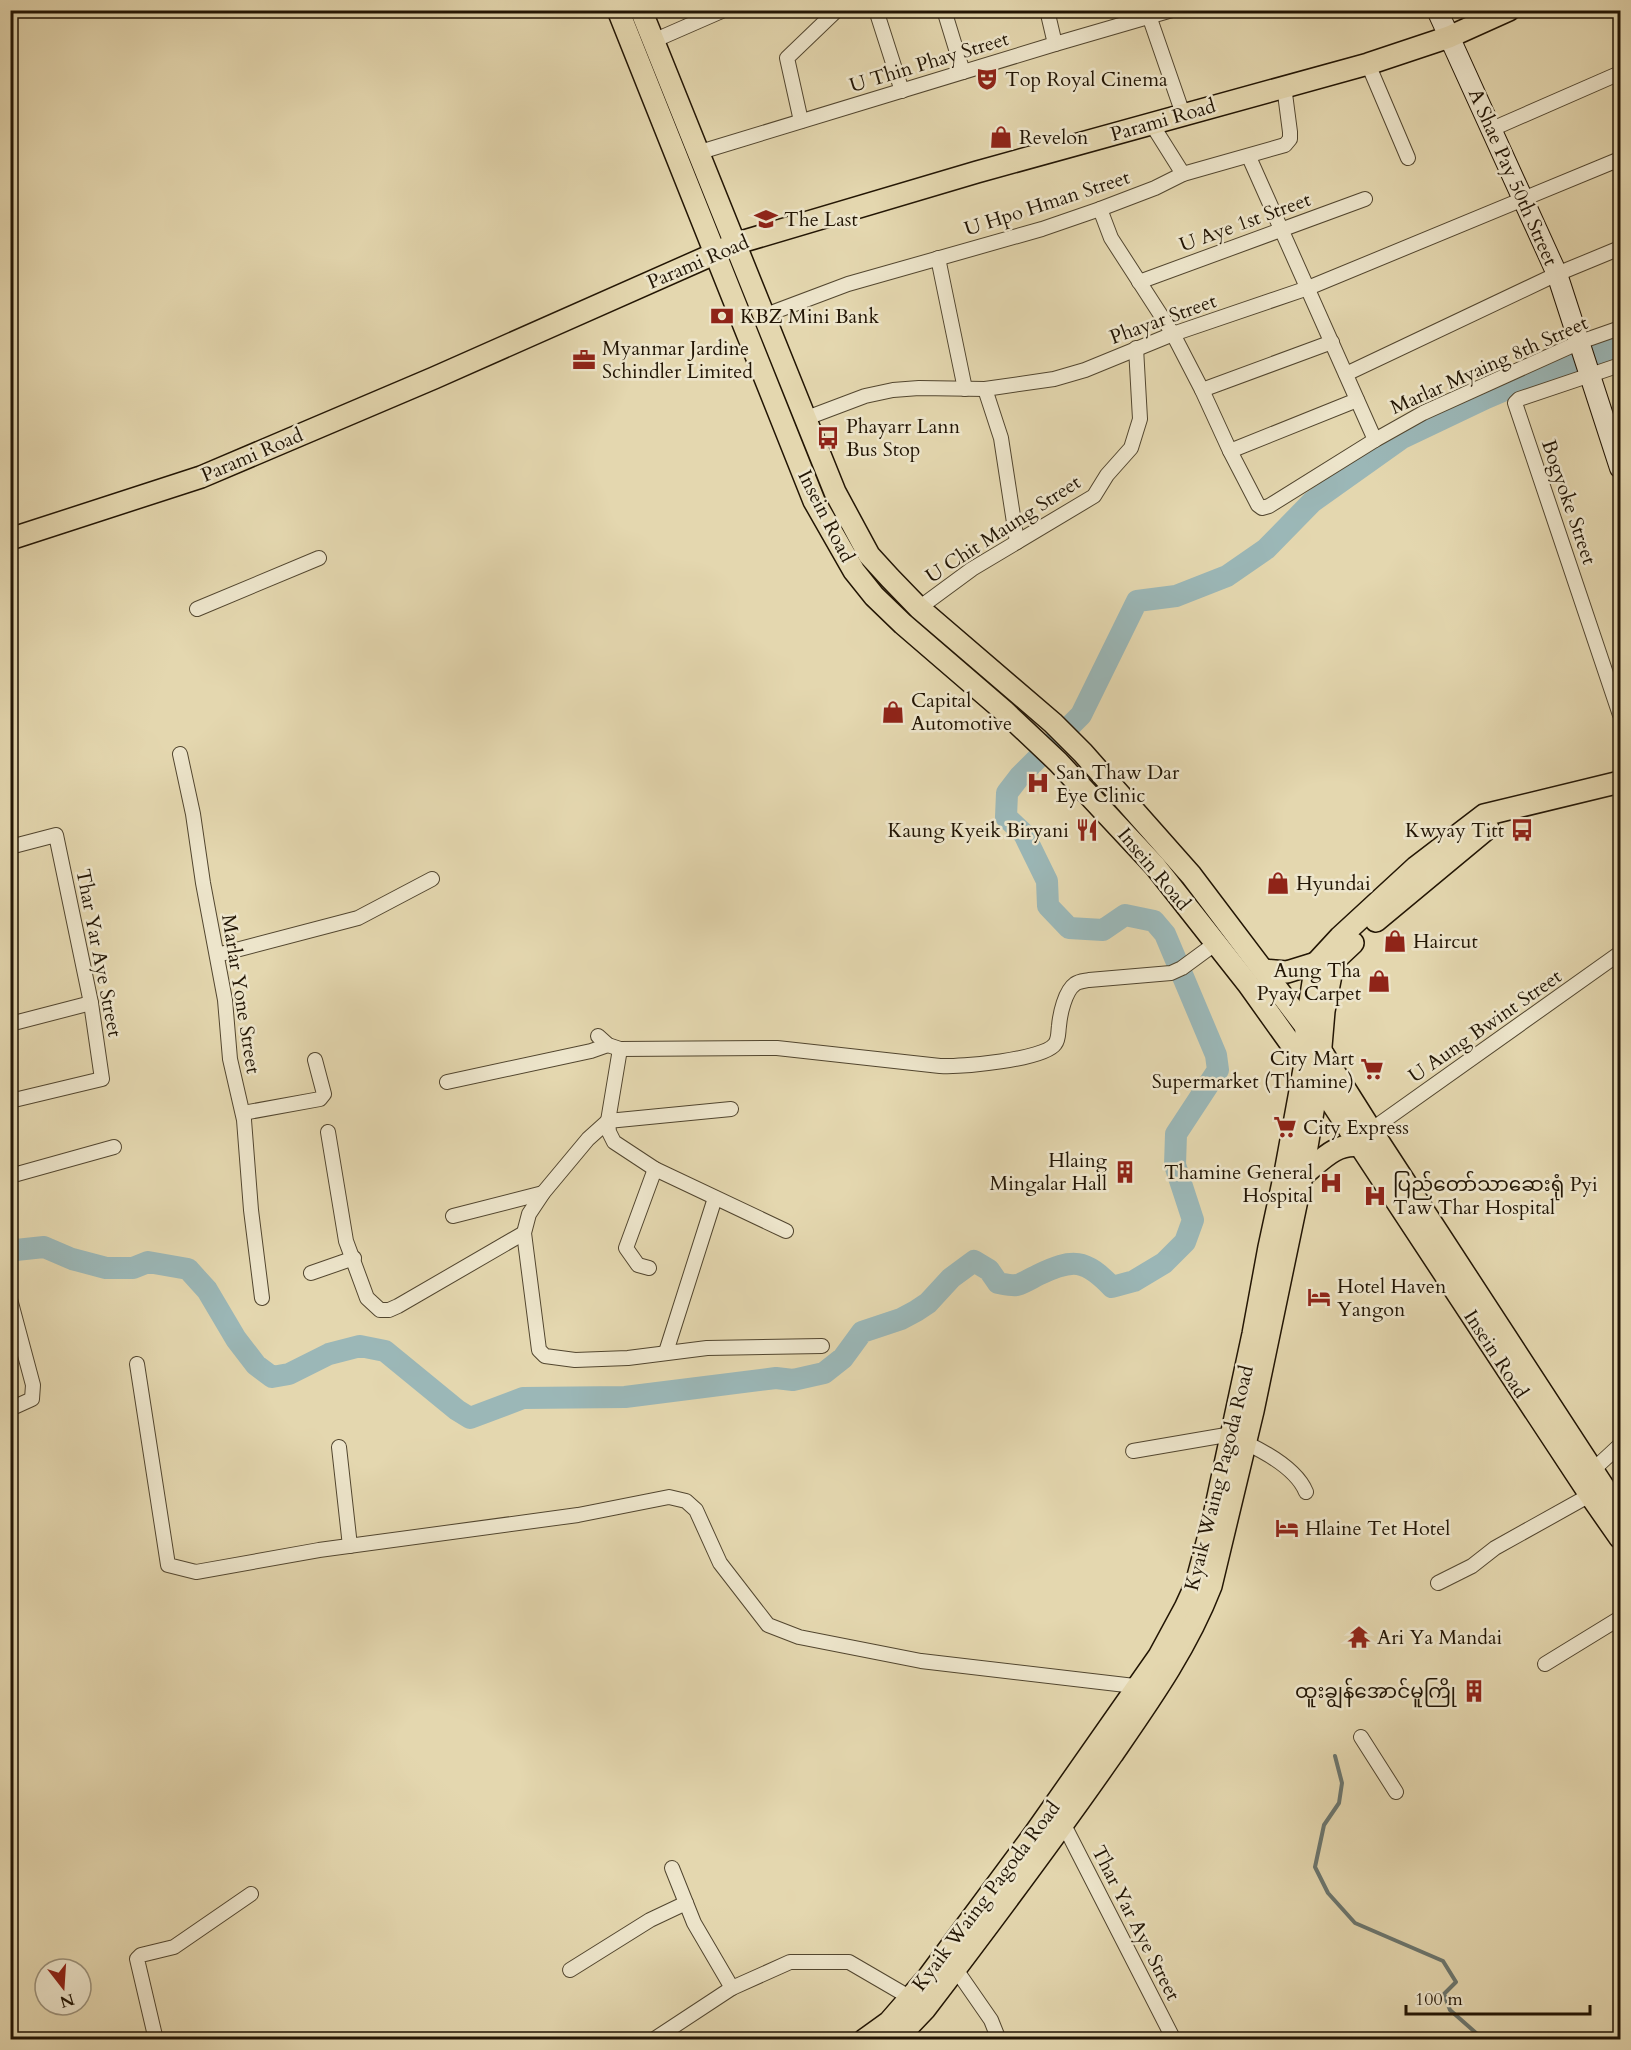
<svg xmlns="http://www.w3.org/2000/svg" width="1631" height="2050" viewBox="0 0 1631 2050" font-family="Cardo,'Noto Sans Myanmar',serif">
<rect width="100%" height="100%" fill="#e4d7af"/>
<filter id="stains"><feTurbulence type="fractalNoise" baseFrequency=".00333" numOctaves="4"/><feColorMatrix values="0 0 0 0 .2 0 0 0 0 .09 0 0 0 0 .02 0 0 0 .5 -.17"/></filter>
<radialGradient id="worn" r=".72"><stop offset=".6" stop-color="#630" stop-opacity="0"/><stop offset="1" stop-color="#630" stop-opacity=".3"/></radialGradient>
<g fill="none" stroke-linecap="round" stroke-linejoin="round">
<polyline stroke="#6b766f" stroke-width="4" points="1335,1756 1342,1783 1339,1803 1324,1825 1315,1867 1328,1893 1355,1923 1443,1961 1456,1982 1444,1994 1450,2010 1484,2040"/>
<path stroke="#9bb7b7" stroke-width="22" d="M10 1252 16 1250 44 1247 72 1259 106 1268H133L148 1262 188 1269 207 1290 236 1339 256 1365 272 1377 289 1374 329 1354 360 1346 385 1351 457 1410 470 1418 523 1398 625 1397 776 1378 793 1380 824 1373 843 1358 862 1332 901 1319 916 1311 928 1303 951 1278 974 1261 989 1270 998 1283C1004 1284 1012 1286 1017 1285 1024 1283 1032 1278 1038 1275 1073 1258 1085 1259 1112 1287L1134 1281 1164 1263 1185 1242 1193 1220 1175 1165 1176 1134 1218 1070 1216 1055 1165 934 1154 921 1125 915 1103 930 1069 928 1048 906 1047 881 1024 834 1006 817 1007 793 1020 776 1081 715 1137 601 1176 596 1227 576 1266 549 1312 502 1402 438 1486 398 1555 369 1620 345"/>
<g stroke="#52462f" stroke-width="16">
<g id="street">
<polyline points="876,10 902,91"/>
<polyline points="944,10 963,72"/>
<polyline points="1047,10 1055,44"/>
<polyline points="1147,10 1183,114"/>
<polyline points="653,41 724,10"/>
<polyline points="1368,64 1408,158"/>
<polyline points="801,121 787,58 837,10"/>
<polyline points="1151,123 1183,174"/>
<polyline points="1492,129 1620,73"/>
<polyline points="697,153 1055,44 1172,10"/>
<polyline points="1249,157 1375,440"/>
<polyline points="1100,209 1111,238 1173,334 1202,390 1230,451 1258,505 1262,508 1269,506 1375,440 1423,413 1580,342 1620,328"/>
<polyline points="938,258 965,389"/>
<polyline points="1139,282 1365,199"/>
<polyline points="763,316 848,284 1042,229 1100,209 1155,188 1183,174 1285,145 1290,139 1290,132 1284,86"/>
<polyline points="1620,365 1519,399 1515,403 1620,715"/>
<polyline points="1346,374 1557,274 1620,248"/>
<polyline points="985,389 1001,438 1017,542"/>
<polyline points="1202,390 1332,342"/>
<polyline points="804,419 865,396 893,390 919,388 985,389 1054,379 1085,370 1173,334 1308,288 1620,159"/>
<polyline points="1230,451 1357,400"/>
<polyline points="919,608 972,569 1094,496 1107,475 1131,448 1140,419 1136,348"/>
<polyline points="197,609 319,558"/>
<polyline points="180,754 193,814 203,883 225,1000 230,1059 244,1120 251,1210 262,1298"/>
<polyline points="10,847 56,835 91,1003 102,1079 10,1101"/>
<polyline points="217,955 358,918 432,879"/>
<polyline points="10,1024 91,1003"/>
<path d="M598 1036 608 1045 620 1049 777 1048 940 1066C960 1067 1044 1060 1055 1044 1059 1039 1058 1032 1059 1026 1060 1014 1065 991 1075 984 1079 981 1084 981 1089 980L1171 973 1182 968 1216 943"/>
<polyline points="620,1049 608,1121 609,1132 614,1142 655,1169 786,1231"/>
<polyline points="447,1082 591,1051 608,1045"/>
<polyline points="731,1109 608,1121 588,1139 543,1193 529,1214 524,1233 539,1350 545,1356 575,1360 628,1358 707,1348 822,1346"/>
<polyline points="243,1113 320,1099 324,1094 315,1060"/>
<polyline points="1371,1130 1620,953"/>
<polyline points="328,1132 346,1241 367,1298 380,1310 389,1310 398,1306 524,1233"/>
<polyline points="10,1176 114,1147"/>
<polyline points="453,1216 543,1193"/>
<polyline points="649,1268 638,1265 626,1248 655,1169"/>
<polyline points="311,1273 354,1258"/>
<polyline points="10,1299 33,1385 32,1399 10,1409"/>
<polyline points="666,1352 715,1198"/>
<polyline points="137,1364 168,1565 196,1572 319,1550 578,1515 669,1497 686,1501 696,1510 720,1563 768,1625 799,1637 921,1661 1143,1687"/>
<path d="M1246 1443C1267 1453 1297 1470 1306 1492"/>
<polyline points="339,1447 350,1546"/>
<polyline points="1133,1451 1232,1434"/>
<polyline points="1593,1470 1620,1445"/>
<polyline points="1438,1583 1472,1566 1495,1548 1590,1495"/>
<polyline points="1545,1664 1620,1618"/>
<polyline points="1361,1737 1396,1792"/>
<polyline points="1064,1825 1174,2040"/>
<polyline points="672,1868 694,1923 732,1988"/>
<polyline points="955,1968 991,2020 999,2040"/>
<polyline points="570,1970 650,1920 686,1903"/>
<polyline points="156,2040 137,1959 141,1955 174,1947 251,1894"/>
<polyline points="653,2040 732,1988 790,1962 849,1962 916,2001"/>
</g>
</g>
<g stroke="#221504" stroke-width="22">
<polyline id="secondary" points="1437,10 1557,274 1620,468"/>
</g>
<g stroke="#221504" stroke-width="24">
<g id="primary">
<polyline points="618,10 814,501 854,571 874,596 903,624 1004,711 1058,762 1155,866 1248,984 1318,1082 1590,1495 1620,1538"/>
<polyline points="641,10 835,492 869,555 890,578 919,608 1053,723 1083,753 1191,875 1306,1027 1371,1130 1620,1512"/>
<polyline points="10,539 201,477 434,378 714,254 734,244 977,172 1368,64 1449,37 1509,10"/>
<polyline points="1376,921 1488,828"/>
<polyline points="1263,970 1287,972 1316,963"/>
<path d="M1302 1176C1320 1162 1335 1142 1360 1146"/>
<polyline points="864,2040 889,2022 929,1976 1035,1833 1159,1656 1185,1608 1196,1584 1213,1520 1253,1334 1269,1247 1285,1173 1305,1064 1306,1027 1316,963 1340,937 1416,867 1484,815 1620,782"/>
<path d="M892 2040 905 2030 925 2009C989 1925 1052 1841 1112 1755 1150 1700 1187 1648 1211 1586L1253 1411 1302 1176 1318 1082 1324 1011 1331 975 1336 959 1353 943"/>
</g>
</g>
<use href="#street" stroke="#ede5cb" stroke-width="14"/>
<use href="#secondary" stroke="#ede5cb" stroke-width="20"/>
<use href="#primary" stroke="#e4d7af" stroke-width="21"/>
</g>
<defs>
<g id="theatre-bare" transform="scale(1.8)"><path d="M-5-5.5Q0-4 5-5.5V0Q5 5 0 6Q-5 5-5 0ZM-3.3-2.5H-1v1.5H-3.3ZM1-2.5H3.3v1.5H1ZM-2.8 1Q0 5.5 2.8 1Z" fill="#8f2418" stroke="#ede5cb" stroke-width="2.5" paint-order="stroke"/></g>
<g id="shop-bare" transform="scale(1.8)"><path d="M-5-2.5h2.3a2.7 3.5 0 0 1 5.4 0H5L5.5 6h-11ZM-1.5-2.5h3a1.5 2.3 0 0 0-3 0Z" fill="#8f2418" stroke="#ede5cb" stroke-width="2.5" paint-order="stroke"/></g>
<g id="university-bare" transform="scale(1.8)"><path d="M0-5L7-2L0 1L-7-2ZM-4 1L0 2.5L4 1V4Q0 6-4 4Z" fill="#8f2418" stroke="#ede5cb" stroke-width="2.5" paint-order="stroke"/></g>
<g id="bank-bare" transform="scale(1.8)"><path d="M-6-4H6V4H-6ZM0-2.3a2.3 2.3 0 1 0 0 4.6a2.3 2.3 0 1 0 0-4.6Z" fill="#8f2418" stroke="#ede5cb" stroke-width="2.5" paint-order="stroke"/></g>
<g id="office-bare" transform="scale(1.8)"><path d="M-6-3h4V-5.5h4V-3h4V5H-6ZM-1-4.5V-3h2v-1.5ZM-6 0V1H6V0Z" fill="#8f2418" stroke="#ede5cb" stroke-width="2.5" paint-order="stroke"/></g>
<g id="bus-bare" transform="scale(1.8)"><path d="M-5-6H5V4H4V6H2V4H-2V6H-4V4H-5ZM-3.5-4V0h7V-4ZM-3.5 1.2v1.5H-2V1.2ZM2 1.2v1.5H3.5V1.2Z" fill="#8f2418" stroke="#ede5cb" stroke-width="2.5" paint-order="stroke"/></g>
<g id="hospital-bare" transform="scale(1.8)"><path d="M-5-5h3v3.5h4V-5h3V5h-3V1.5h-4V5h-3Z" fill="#8f2418" stroke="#ede5cb" stroke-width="2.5" paint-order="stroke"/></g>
<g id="restaurant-bare" transform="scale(1.8)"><path d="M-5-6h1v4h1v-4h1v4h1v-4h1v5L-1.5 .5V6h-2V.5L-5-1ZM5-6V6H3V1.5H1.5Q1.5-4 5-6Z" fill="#8f2418" stroke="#ede5cb" stroke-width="2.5" paint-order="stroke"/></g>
<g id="supermarket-bare" transform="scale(1.8)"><path d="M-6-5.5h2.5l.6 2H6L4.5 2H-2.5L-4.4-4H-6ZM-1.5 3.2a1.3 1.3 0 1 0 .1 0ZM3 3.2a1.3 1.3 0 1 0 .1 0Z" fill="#8f2418" stroke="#ede5cb" stroke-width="2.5" paint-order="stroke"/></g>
<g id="building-bare" transform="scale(1.8)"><path d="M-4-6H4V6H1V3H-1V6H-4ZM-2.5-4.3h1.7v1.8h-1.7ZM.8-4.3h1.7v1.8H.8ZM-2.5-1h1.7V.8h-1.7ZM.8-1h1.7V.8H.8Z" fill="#8f2418" stroke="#ede5cb" stroke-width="2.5" paint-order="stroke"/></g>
<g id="hotel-bare" transform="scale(1.8)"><path d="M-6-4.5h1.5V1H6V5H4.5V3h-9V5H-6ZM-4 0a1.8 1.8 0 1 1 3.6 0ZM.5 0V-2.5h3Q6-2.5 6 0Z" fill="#8f2418" stroke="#ede5cb" stroke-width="2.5" paint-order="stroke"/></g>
<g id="temple-bare" transform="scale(1.8)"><path d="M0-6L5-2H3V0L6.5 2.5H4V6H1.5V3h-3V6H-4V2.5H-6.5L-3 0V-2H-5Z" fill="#8f2418" stroke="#ede5cb" stroke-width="2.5" paint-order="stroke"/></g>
</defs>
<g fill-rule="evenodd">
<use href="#theatre-bare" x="987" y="79"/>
<use href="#shop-bare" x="1001" y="137"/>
<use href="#university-bare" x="766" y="219"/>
<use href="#bank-bare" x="722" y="316"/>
<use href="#office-bare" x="584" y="360"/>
<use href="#bus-bare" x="828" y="438"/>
<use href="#shop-bare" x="893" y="712"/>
<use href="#hospital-bare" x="1038" y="783"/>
<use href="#restaurant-bare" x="1087" y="830"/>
<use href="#bus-bare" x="1522" y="830"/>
<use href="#shop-bare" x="1278" y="883"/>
<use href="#shop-bare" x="1395" y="941"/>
<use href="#shop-bare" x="1379" y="981"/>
<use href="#supermarket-bare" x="1372" y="1069"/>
<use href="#supermarket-bare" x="1285" y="1127"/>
<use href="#building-bare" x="1125" y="1172"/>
<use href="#hospital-bare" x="1331" y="1183"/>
<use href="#hospital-bare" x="1375" y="1196"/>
<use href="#hotel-bare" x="1319" y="1297"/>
<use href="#hotel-bare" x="1287" y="1528"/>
<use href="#temple-bare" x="1359" y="1637"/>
<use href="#building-bare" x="1474" y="1691"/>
</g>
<g text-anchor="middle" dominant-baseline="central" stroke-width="5" stroke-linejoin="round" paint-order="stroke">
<g font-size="20" fill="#221504" stroke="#ede5cb">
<text transform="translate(929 62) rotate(-17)">U Thin Phay Street</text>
<text transform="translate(1163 120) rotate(-16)">Parami Road</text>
<text transform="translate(1513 177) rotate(66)">A Shae Pay 50th Street</text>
<text transform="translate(1047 203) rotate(-18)">U Hpo Hman Street</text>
<text transform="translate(1245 222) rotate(-20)">U Aye 1st Street</text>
<text transform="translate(698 262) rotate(-23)">Parami Road</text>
<text transform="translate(1163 319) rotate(-20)">Phayar Street</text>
<text transform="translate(1489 365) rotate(-24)">Marlar Myaing 8th Street</text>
<text transform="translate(252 455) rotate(-23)">Parami Road</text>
<text transform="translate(1569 502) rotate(71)">Bogyoke Street</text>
<text transform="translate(826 516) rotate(63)">Insein Road</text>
<text transform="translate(1003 529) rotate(-33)">U Chit Maung Street</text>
<text transform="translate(1154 869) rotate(50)">Insein Road</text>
<text transform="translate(99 953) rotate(79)">Thar Yar Aye Street</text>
<text transform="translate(241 994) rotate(81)">Marlar Yone Street</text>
<text transform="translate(1485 1026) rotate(-35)">U Aung Bwint Street</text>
<text transform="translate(1496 1354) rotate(57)">Insein Road</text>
<text transform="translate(1219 1478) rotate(-76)">Kyaik Waing Pagoda Road</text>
<text transform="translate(986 1896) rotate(-53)">Kyaik Waing Pagoda Road</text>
<text transform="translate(1136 1923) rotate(63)">Thar Yar Aye Street</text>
</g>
<g font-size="20" fill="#221504" stroke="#ede5cb" text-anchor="start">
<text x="1005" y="79">Top Royal Cinema</text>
<text x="1019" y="137">Revelon</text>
<text x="784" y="219">The Last</text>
<text x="740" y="316">KBZ Mini Bank</text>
<text x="602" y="348">Myanmar Jardine<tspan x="602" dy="23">Schindler Limited</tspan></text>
<text x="846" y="426">Phayarr Lann<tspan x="846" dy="23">Bus Stop</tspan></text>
<text x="911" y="700">Capital<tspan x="911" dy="23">Automotive</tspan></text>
<text x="1056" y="772">San Thaw Dar<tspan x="1056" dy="23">Eye Clinic</tspan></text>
<text x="1069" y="830" text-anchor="end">Kaung Kyeik Biryani</text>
<text x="1504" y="830" text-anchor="end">Kwyay Titt</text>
<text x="1296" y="883">Hyundai</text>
<text x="1413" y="941">Haircut</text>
<text x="1361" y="970" text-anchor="end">Aung Tha<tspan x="1361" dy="23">Pyay Carpet</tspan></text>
<text x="1354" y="1058" text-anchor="end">City Mart<tspan x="1354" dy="23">Supermarket (Thamine)</tspan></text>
<text x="1303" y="1127">City Express</text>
<text x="1107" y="1160" text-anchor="end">Hlaing<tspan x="1107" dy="23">Mingalar Hall</tspan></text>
<text x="1313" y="1172" text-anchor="end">Thamine General<tspan x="1313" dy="23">Hospital</tspan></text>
<text x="1393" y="1184">ပြည်တော်သာဆေးရုံ Pyi<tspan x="1393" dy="23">Taw Thar Hospital</tspan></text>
<text x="1337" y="1286">Hotel Haven<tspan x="1337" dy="23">Yangon</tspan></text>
<text x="1305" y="1528">Hlaine Tet Hotel</text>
<text x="1377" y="1637">Ari Ya Mandai</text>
<text x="1456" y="1691" text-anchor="end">ထူးချွန်အောင်မူကြို</text>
</g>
</g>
<rect width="1631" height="2050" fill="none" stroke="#e4d7af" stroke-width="36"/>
<rect x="12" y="12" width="1607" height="2026" fill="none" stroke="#221504" stroke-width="3"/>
<rect x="18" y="18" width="1595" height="2014" fill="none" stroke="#221504" stroke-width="1.5"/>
<g transform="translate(63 1987) rotate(163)"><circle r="28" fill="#ede5cb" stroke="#9c927b" stroke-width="1.5"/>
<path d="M0-4.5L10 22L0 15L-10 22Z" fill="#8f2418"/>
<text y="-9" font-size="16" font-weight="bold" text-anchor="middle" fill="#221504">N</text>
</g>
<path d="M1406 2005v9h184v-9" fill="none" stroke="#221504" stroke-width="3"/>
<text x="1415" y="2005" font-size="18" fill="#221504" stroke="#ede5cb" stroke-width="4.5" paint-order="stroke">100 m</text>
<rect width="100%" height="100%" filter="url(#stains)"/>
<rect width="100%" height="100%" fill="url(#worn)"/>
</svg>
